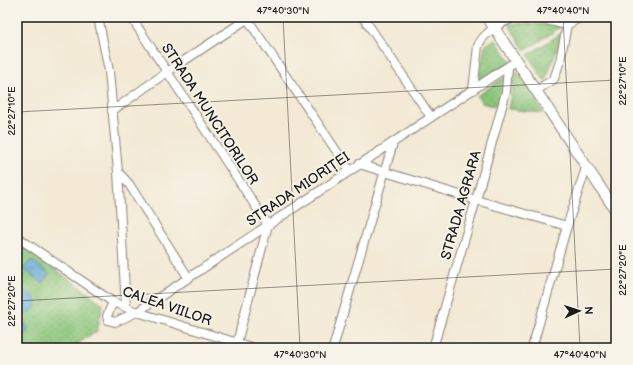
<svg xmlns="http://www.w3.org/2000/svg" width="633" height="365" viewBox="0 0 633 365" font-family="'Balsamiq Sans',sans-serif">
<defs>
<pattern id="grass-dots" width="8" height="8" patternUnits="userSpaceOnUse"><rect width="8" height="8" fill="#8ac579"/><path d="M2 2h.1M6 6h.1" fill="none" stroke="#76a968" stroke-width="1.8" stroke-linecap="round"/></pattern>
<pattern id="water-ripples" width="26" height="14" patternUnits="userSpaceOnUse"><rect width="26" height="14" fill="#65a7d9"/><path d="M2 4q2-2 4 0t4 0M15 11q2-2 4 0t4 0" fill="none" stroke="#5287af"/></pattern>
</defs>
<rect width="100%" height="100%" fill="#f7f3e8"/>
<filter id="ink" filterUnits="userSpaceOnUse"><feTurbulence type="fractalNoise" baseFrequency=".025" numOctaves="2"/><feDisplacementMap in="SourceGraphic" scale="8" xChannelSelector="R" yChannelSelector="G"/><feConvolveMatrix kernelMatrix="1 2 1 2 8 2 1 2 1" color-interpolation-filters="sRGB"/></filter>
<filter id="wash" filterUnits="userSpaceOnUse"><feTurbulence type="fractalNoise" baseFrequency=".012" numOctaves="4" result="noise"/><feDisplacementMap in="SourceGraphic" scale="16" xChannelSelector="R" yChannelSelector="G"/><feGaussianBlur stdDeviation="0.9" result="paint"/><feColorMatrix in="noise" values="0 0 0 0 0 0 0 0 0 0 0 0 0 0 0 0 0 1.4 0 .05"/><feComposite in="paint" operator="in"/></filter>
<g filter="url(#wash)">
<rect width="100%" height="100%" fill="#f3e9d4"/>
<g fill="url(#grass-dots)" stroke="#53704a">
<polygon points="508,23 562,26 525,51"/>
<polygon points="563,32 545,82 528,55"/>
<polygon points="495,39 511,62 478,83 485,46"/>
<polygon points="517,71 543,112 543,113 508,109 513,86 513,73"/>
<polygon points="505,77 502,108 482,103 477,96"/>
<polygon points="22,245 103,304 97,331 71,348 17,348 17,266"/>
</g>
<g fill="url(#water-ripples)" stroke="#40627a">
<polygon points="31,260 49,274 42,283 24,269"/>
<circle cx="26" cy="303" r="10"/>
<circle cx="22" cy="329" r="6"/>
</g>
</g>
<g filter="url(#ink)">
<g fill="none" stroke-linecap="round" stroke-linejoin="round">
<g stroke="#888278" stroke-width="10">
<g id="minor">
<polyline points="98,17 109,71 118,172 126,307"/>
<polyline points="131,17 268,225 237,343"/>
<polyline points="246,17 350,171"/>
<polyline points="363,17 431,117"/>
<polyline points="534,17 567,25"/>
<polyline points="615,17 616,18"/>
<polyline points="567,25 581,17"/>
<path d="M473 90 478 46C483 33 502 22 515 17"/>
<polyline points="535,91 554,79 560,61 567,25"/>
<polyline points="112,111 167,72 250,17"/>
<polyline points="359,164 476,200 567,226"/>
<polyline points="118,172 129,184 188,277"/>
<polyline points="17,237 113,302 137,312 254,348"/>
<polyline points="113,302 107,316 108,320 115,322 137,312 516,61"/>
<polyline points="333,348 393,143"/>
<polyline points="433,348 476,200 506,92 508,67"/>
<polyline points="532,348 567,226 586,168"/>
</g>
</g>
<g stroke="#888278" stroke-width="12">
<polyline id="major" points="487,17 616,211"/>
</g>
<use href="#minor" stroke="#fff" stroke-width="8"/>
<use href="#major" stroke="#fff" stroke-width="10"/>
</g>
</g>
<path fill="none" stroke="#1c1c1c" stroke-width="1" stroke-opacity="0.45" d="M283 17 300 348M563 17 580 348M17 112 616 80M17 285 20 348M17 301 616 269"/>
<g text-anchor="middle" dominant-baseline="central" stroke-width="4" stroke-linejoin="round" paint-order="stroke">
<g font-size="14" fill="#1c1c1c" stroke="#f7f3e8">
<text transform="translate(210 114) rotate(57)">STRADA MUNCITORILOR</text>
<text transform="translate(298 189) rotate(-34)">STRADA MIORIȚEI</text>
<text transform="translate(461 205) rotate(-74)">STRADA AGRARA</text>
<text transform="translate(167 306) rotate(19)">CALEA VIILOR</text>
</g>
</g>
<rect width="633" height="365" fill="none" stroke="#f7f3e8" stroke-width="44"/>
<g transform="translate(579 311) rotate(87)" stroke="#f7f3e8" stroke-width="3" paint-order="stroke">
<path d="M0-3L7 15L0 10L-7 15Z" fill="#1c1c1c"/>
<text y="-6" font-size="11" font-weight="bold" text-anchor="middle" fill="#1c1c1c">N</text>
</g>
<rect x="22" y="22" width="589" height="321" fill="none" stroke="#1c1c1c" stroke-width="1.5"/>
<g font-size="10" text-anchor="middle" fill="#1c1c1c">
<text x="283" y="14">47°40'30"N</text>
<text x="563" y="14">47°40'40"N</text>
<text transform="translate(622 81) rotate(-90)" y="4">22°27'10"E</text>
<text transform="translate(11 111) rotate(-90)" y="4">22°27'10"E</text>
<text transform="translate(622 270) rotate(-90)" y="4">22°27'20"E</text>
<text transform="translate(11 301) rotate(-90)" y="4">22°27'20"E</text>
<text x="300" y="358">47°40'30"N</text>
<text x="580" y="358">47°40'40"N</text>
</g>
</svg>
